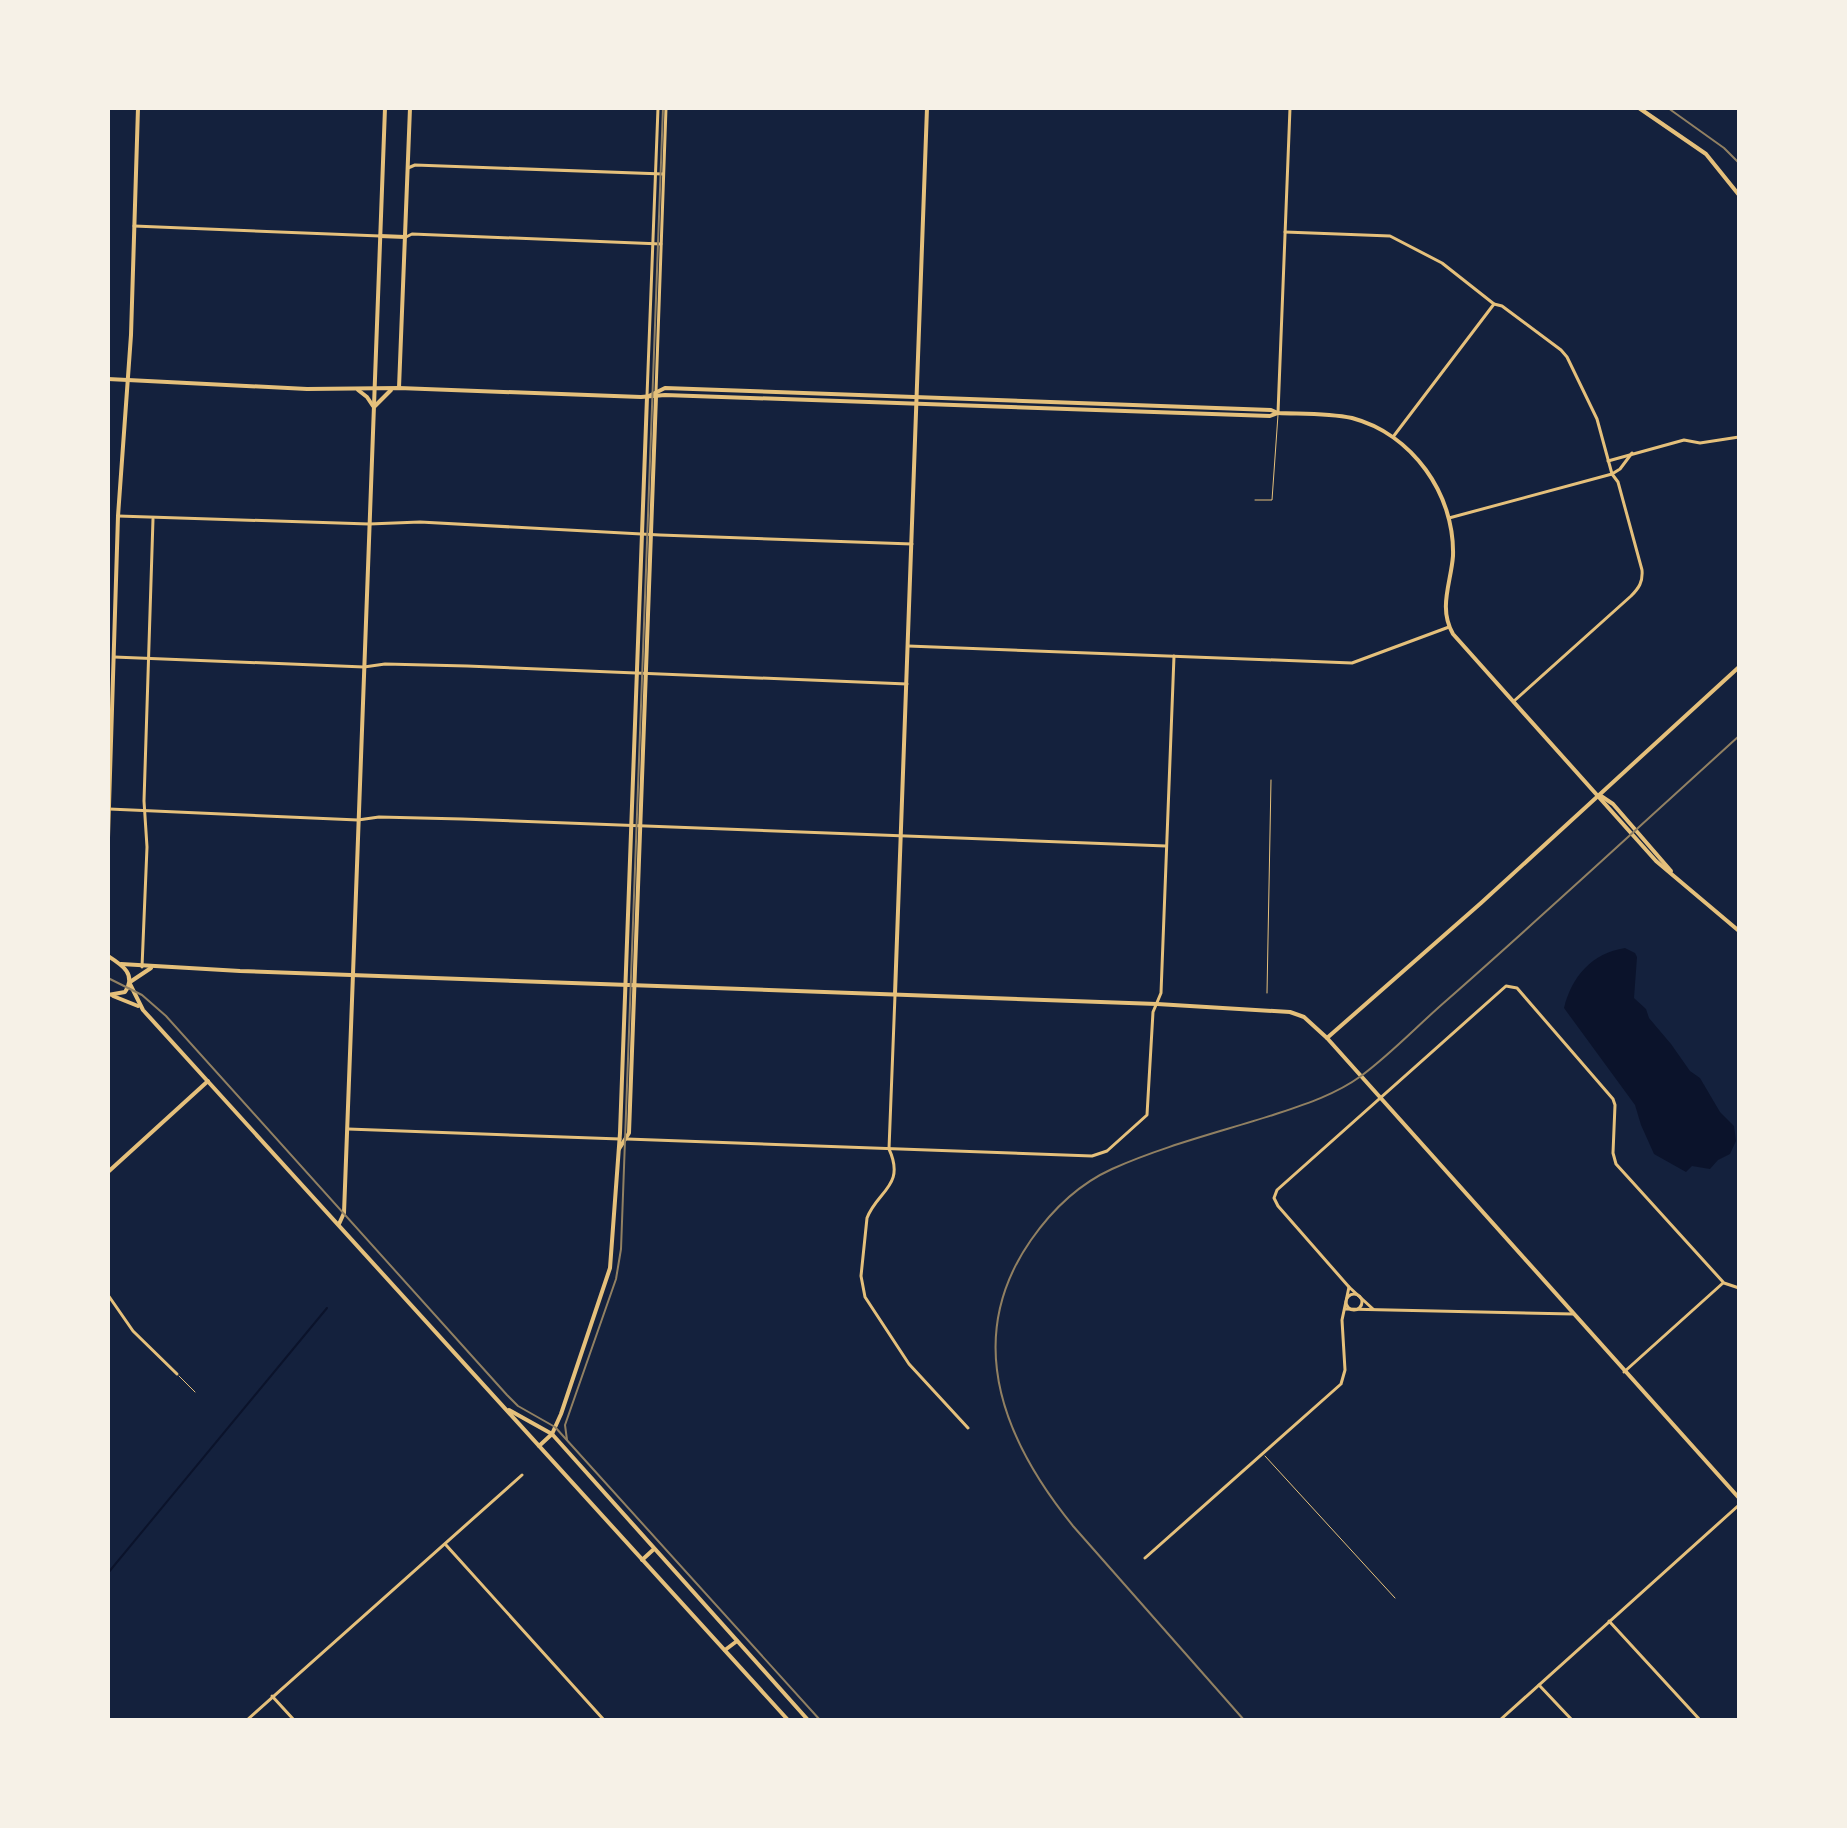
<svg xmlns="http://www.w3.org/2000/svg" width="1847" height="1828" viewBox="0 0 1847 1828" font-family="Arial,sans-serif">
<rect width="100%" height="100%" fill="#14213d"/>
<path fill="#0b132b" d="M1625 948 1635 953 1637 957 1634 998 1646 1009 1649 1018 1671 1044 1690 1071 1700 1078 1720 1112 1734 1126 1736 1141 1730 1154 1718 1160 1710 1169 1692 1166 1686 1172 1654 1154 1641 1125 1635 1105 1564 1008C1572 976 1592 953 1625 948Z"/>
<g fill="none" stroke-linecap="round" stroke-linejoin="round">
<polyline stroke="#0b132b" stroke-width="2" points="108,1573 327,1308"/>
<g stroke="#e5c07b" stroke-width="1">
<polyline points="1255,500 1272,500 1278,415"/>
<polyline points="1267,993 1271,780"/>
<polyline points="179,1376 195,1392"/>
<polyline points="1265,1456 1395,1598"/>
</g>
<g stroke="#e5c07b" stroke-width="3">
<polyline points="408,168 415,165 663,174"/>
<polyline points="134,226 380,236"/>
<path d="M1285 232 1390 236 1442 263 1494 304 1502 306 1561 350 1567 357 1597 419 1612 474 1618 482 1642 570C1643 582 1639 588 1631 596L1514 701"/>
<polyline points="406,237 412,234 661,244"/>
<polyline points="656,392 666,108"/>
<polyline points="647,396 658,108"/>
<polyline points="1278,413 1290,108"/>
<polyline points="1393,437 1494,304"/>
<polyline points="1608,461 1684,440 1700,443 1739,437"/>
<polyline points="118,516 369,524 420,522 660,535 912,544"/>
<polyline points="1449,518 1612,474 1620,469 1632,453"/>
<polyline points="908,646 1352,663 1449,627"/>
<polyline points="114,657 364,667 385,664 467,666 907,684"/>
<polyline points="109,809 358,820 379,817 462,819 1166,846"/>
<polyline points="142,967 147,847 144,801 153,519"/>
<path d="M895 995 889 1149C906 1186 877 1191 867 1218L861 1276 865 1297 909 1364 968 1428"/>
<polyline points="348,1129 620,1139"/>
<polyline points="627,1139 1092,1156 1107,1151 1147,1115 1153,1012 1161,993 1174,656"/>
<circle cx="1354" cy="1302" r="8"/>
<polyline points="108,1295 133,1331 177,1374"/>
<polyline points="1345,1309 1573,1314"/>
<polyline points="1373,1309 1349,1287 1278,1206 1274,1198 1277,1190 1506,986 1517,988 1613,1099 1615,1105 1613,1153 1616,1164 1724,1283 1739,1288"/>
<polyline points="1624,1372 1723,1283"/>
<polyline points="446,1545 604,1720"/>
<polyline points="1145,1558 1341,1384 1345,1370 1342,1320 1349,1287"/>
<polyline points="1609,1621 1700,1720"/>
<polyline points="1539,1685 1572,1720"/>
<polyline points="272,1696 294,1720"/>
<polyline points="247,1720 522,1475"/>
<polyline points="1500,1720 1739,1505"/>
</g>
<g stroke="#e5c07b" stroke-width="4">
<polyline points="1639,108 1706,154 1739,195"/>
<polyline points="380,236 405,237"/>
<polyline points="399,388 410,108"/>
<polyline points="358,390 367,397 373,406"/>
<polyline points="375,406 391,390"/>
<polyline points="353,974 385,108"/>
<polyline points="895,994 927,108"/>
<polyline points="1327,1038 1481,903 1739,667"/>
<polyline points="619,1149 629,1133 656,396"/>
<polyline points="108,1172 208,1081"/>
<polyline points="539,1446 552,1434 561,1414 610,1268 620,1133 647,397"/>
</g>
<g stroke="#e5c07b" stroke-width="4">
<polyline points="108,379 307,389 399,388 641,397 665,395 1270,416 1278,413"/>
<path d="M647 397 665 388 1271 410 1278 413C1303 414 1328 413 1352 418 1412 434 1455 494 1453 556 1451 583 1438 608 1453 634L1656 861 1739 931"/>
<polyline points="1601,796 1613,804 1671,871"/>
<polyline points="121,964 240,971 1157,1004 1290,1012 1304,1017 1327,1038 1739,1498"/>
<polyline points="130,982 151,968"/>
<polyline points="339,1224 344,1213 353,974"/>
</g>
<g stroke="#e5c07b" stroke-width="4">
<polyline points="108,838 118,516 131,335 138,108"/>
<path d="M108 956C122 965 137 974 125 992L108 995"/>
<polyline points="130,984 143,1010 788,1720"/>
<polyline points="113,996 138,1006"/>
<polyline points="509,1410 552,1434 808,1720"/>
<polyline points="642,1560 654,1549"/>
<polyline points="725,1650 737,1641"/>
</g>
<g stroke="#918062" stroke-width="2">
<polyline points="1668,108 1724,148 1739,163"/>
<polyline points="108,978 142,995 166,1016 507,1395 518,1406 555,1427 820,1720"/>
<polyline points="567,1440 565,1425 616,1279 621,1249 663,108"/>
</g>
<path stroke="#918062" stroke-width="2" d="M1244 1720 1073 1526C1004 1441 962 1339 1031 1240 1052 1210 1079 1184 1112 1169 1163 1146 1220 1132 1273 1115 1303 1105 1335 1095 1361 1076 1392 1053 1418 1025 1447 1000 1546 913 1642 824 1739 736"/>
</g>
<rect width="1847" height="1828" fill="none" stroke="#f6f1e7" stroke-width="220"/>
</svg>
